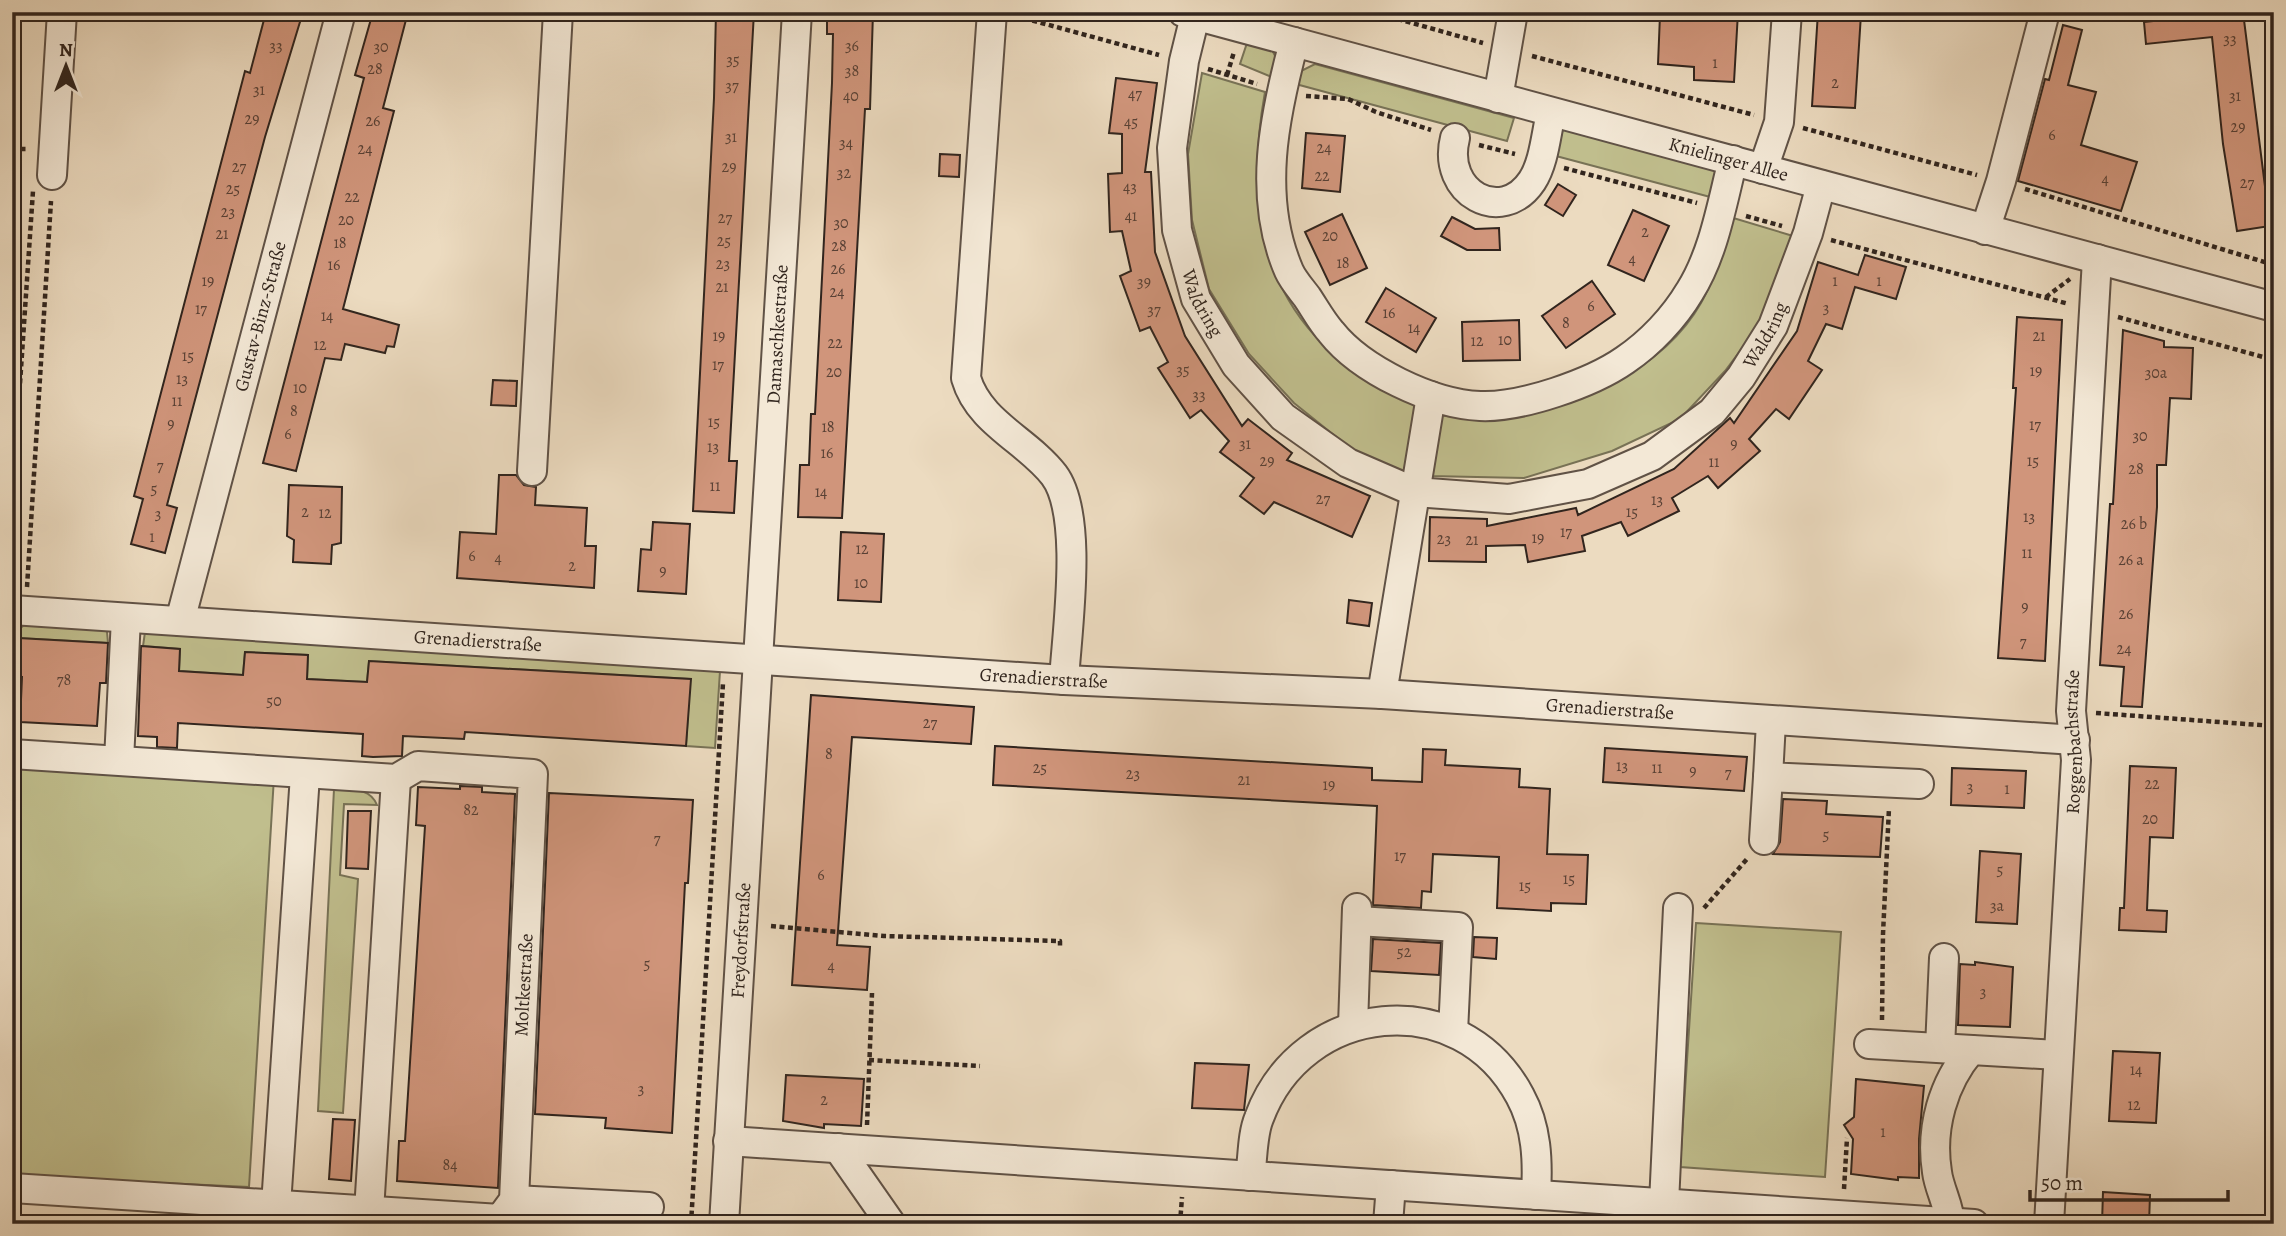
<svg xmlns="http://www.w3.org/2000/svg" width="2286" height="1236" viewBox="0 0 2286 1236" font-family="Alegreya,serif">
<rect width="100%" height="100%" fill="#ecdbc0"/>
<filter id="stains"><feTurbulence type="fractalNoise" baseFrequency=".00286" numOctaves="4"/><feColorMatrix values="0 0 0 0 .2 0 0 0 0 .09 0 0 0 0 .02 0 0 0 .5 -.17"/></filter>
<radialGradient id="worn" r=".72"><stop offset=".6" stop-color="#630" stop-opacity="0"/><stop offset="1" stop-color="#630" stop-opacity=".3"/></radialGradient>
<g fill="#c0be8d" stroke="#787256" stroke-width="2">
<polygon points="1247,43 1272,50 1280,65 1279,80 1240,64"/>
<polygon points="1315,64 1514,118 1507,141 1292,83 1295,74"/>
<path d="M1202 73 1265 92C1239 236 1276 345 1417 405L1408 477 1350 448 1294 403 1249 354 1209 289 1192 220 1188 154Z"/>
<polygon points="1563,129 1721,172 1714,198 1556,156"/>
<path d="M1730 217 1793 236 1771 300 1749 339 1725 371 1680 419 1612 451 1524 478 1430 476 1433 415C1455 416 1480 421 1502 418 1575 409 1663 370 1701 303 1716 277 1722 247 1730 217Z"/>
<polygon points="28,622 103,628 107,632 108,643 18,638 18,630"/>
<polygon points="145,632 720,671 715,748 686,746 690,679 369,661 367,682 307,679 308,655 245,652 243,675 179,671 180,649 143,646"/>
<polygon points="12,762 274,777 249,1187 12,1176"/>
<path d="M334 789C351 790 370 787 377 805L344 804 340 875 358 879 343 1113 318 1111Z"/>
<polygon points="1696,923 1841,932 1825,1177 1680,1167"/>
</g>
<g fill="#d0957b" stroke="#31251e" stroke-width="2">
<polygon points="266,12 303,12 265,137 167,505 177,508 165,553 131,544 143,499 134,496 245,71 250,73"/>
<polygon points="373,12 408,12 383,108 394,111 343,309 399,325 394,347 387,346 385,353 345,344 341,360 325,358 296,471 263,463 364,78 355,75"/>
<polygon points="716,12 754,12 729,461 737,461 734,513 693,511 714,98"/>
<polygon points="827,12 873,12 870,109 865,109 842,518 798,517 800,465 809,465 811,414 815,414 832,83 833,34 827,34"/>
<polygon points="1697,12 1738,12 1734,82 1694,80 1694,67 1658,64 1660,15 1697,16"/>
<polygon points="1818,12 1861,14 1855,108 1812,106"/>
<polygon points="2209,12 2243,12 2270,226 2237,231 2223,144 2212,37 2146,44 2144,22 2210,15"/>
<polygon points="2063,25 2082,30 2068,85 2096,92 2081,145 2137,162 2121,211 2018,181 2045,79 2049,80"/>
<polygon points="1116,78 1157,83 1145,172 1151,172 1155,252 1185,336 1242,426 1248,419 1292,453 1287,460 1370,496 1352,537 1274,502 1264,514 1240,496 1254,478 1220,452 1229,441 1201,410 1190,418 1158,368 1168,362 1150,327 1140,331 1120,276 1131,271 1122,231 1110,232 1108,174 1122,173 1122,134 1109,133"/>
<polygon points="1306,133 1345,136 1340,192 1302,188"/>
<polygon points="940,154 960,155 959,177 939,176"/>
<polygon points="1558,184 1576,195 1563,216 1545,205"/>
<polygon points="1633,210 1669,226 1644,281 1608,265"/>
<polygon points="1342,214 1367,268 1330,285 1305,232"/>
<polygon points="1452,217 1475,229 1499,228 1500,250 1467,250 1441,236"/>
<polygon points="1865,255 1906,267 1896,299 1855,287 1842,329 1826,324 1808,361 1822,370 1789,419 1776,409 1749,439 1760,451 1718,488 1708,476 1672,498 1679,511 1628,536 1621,522 1582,536 1585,551 1528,562 1525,545 1486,546 1486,562 1429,561 1430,517 1487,519 1487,526 1576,508 1578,515 1674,469 1730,418 1734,423 1797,331 1818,262 1858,275"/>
<polygon points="1592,281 1615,314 1566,348 1542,316"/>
<polygon points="1386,288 1436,318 1416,352 1366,322"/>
<polygon points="2017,317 2062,320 2045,661 1998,658 2016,388 2013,388"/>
<polygon points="1519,320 1520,360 1463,361 1462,322"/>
<polygon points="2123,330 2164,341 2164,347 2193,348 2191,399 2170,398 2166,465 2157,465 2157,507 2142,707 2121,706 2124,667 2100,665 2110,504 2113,504"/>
<polygon points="493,380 517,381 516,406 491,405"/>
<polygon points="499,475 516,475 524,485 536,487 535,505 587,508 585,546 596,546 594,588 457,578 460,532 496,534"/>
<polygon points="289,485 342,487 341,543 332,545 331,564 293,562 294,540 287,536"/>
<polygon points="653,522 690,524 686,594 638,591 641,549 651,550"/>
<polygon points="841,532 884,534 881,602 838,600"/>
<polygon points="1349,600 1372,603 1369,626 1347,623"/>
<polygon points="18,638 108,643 106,683 100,683 97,726 20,722 22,677 15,677"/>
<polygon points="141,646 180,649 179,671 243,675 245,652 308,655 307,679 367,682 369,661 691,679 686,746 465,732 464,739 403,736 402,756 373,757 362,756 363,734 178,723 177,748 157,747 157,737 138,736"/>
<polygon points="811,695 974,707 971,744 852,737 837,945 870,947 867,990 792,985"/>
<polygon points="995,746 1372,768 1372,780 1422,782 1423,749 1446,750 1445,765 1520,769 1519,787 1550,789 1547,854 1588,855 1586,904 1551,903 1551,911 1497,908 1499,857 1433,854 1431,892 1422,891 1421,908 1373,905 1377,806 993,785"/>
<polygon points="1605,748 1747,757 1744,791 1603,782"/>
<polygon points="2130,766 2176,768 2173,838 2150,837 2147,910 2167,911 2166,932 2119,930 2120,908 2124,908"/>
<polygon points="1952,768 2026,771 2024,808 1951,805"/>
<polygon points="460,786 482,787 482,792 515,794 498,1188 397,1181 399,1141 405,1141 425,826 416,825 418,787 460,789"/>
<polygon points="549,793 693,800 688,883 685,883 672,1133 605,1128 606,1118 535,1114"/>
<polygon points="1783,799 1827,801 1826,814 1883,817 1880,857 1773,854 1780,842"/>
<polygon points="348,811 371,811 368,869 346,868"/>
<polygon points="1980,851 2021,854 2017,924 1976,922"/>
<polygon points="1474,937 1497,938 1496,959 1473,957"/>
<polygon points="1373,939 1441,943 1439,975 1371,971"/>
<polygon points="1975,962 2013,967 2010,1027 1958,1025 1960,964 1975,965"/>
<polygon points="2113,1051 2160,1053 2156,1123 2109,1121"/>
<polygon points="1195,1063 1249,1065 1244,1110 1192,1108"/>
<polygon points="786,1075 864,1079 861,1126 824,1124 824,1128 783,1121"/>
<polygon points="1856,1079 1924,1086 1919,1139 1919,1178 1898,1177 1898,1180 1851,1174 1853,1139 1844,1125 1854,1117"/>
<polygon points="333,1119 355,1120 351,1181 329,1179"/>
<polygon points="2103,1192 2150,1195 2149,1224 2102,1224"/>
</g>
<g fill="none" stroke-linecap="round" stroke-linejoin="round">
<g stroke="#605246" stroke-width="32">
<g id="minor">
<path d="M992 12 966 378C979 423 1027 440 1054 475 1084 515 1067 629 1064 680"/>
<path id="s1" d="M1183 12 2274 307"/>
<path id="s2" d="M1195 16 1184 61 1172 148 1177 230 1196 299 1236 365 1283 417 1348 463 1415 492 1509 499 1588 484 1652 456 1712 412 1741 377 1773 326 1808 233 1821 185"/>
<path d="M1294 42C1274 117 1257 197 1289 271 1293 280 1301 289 1307 297 1315 309 1322 322 1331 332 1361 370 1432 404 1480 406 1521 408 1592 383 1625 360 1650 343 1674 318 1690 291 1714 253 1722 203 1733 160"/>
<polyline points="1498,98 1513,12"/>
<path d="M1455 138C1441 193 1502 226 1532 181 1544 163 1546 134 1551 113"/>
<polyline points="1763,169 1779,122 1787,12"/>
<polyline points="52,175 62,12"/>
<polyline points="1985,230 2001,181 2045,12"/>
<polyline points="532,471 558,12"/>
<path id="s3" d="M12 610 1064 680 1382 694 2075 740"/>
<path id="s4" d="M180 621 341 12"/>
<polyline points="1382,694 1431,396"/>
<polyline points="1771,722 1768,777 1919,784"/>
<polyline points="12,754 396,779 418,766 533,774 514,1200 500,1219 12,1188"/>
<polyline points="119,760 126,618"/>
<polyline points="1764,840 1768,777"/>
<polyline points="1357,921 1458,927 1453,1032"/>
<polyline points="1353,1026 1357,908"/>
<polyline points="1869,1044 2058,1055"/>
<polyline points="1940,1048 1944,958"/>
<polyline points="728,1141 1974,1224"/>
<polyline points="838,1148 891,1224"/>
<path d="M1250 1176C1253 1158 1252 1135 1259 1118 1302 1001 1460 984 1520 1096 1537 1127 1538 1161 1536 1195"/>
<polyline points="514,1200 649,1207"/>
<polyline points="1664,1203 1678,908"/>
<polyline points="276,1205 305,775"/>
<polyline points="369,1211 396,779"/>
<path id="s5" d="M724 1224 797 12"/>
<polyline points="1388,1224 1391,1185"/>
<path d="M1950 1224C1950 1207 1939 1189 1937 1172 1930 1128 1943 1083 1971 1050"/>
<path id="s6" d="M2049 1224 2076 760 2071 711 2097 259"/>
</g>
</g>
<g stroke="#31251e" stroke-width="4.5" stroke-dasharray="5 3.5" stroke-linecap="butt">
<polyline points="1373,12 1483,43"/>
<polyline points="1016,16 1159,55"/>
<polyline points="1532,56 1754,115"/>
<polyline points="1208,69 1257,84"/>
<polyline points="1227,75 1234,52"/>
<polyline points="1306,96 1348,99 1376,112 1431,130"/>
<polyline points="1803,128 1977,175"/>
<polyline points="1479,145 1515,154"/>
<polyline points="12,149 27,149"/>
<polyline points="1564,168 1697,203"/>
<polyline points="2025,189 2274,265"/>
<polyline points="1746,216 1782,226"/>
<polyline points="1831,240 2069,304"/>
<polyline points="2046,297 2070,279"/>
<polyline points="2118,317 2274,360"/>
<polyline points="12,364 22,364"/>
<polyline points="12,502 33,191"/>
<polyline points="27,587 51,201"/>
<polyline points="2096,713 2274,726"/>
<polyline points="1704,908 1747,859"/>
<polyline points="771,926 884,936 1060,941 1060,948"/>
<polyline points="1882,1020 1883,934 1889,808"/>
<polyline points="869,1060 980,1066"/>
<polyline points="867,1125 872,993"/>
<polyline points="1844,1189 1847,1138"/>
<polyline points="691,1224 723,683"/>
<polyline points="1180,1224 1182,1197"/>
</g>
<use href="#minor" stroke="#f3e8d6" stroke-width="28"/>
</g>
<g text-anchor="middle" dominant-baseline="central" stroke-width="5" stroke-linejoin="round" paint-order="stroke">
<g font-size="16" fill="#594135">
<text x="2230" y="39">33</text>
<text x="276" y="46">33</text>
<text x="852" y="46">36</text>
<text x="381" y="47">30</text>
<text x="733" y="60">35</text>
<text x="1715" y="63">1</text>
<text x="375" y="69">28</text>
<text x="852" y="71">38</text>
<text x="1835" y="83">2</text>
<text x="732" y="86">37</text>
<text x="259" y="90">31</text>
<text x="1135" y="94">47</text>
<text x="851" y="96">40</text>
<text x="2235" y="96">31</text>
<text x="252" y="119">29</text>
<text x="373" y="121">26</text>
<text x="1131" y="122">45</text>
<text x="2238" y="127">29</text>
<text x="2052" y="135">6</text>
<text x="731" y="137">31</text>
<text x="846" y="143">34</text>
<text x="1324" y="148">24</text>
<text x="365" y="149">24</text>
<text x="239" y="167">27</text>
<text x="729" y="167">29</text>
<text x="844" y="173">32</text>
<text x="1322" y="176">22</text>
<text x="2105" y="179">4</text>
<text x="2247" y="183">27</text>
<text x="1130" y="187">43</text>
<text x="233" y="189">25</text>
<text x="352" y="197">22</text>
<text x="228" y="212">23</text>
<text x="1131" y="216">41</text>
<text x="725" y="218">27</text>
<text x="346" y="220">20</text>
<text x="841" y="223">30</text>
<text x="1645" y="232">2</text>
<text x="222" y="234">21</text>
<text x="1330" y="236">20</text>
<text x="724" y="241">25</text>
<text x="340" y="243">18</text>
<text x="839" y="246">28</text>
<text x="1632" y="259">4</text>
<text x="1343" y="263">18</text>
<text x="723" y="264">23</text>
<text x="334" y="265">16</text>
<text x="838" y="269">26</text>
<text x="208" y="281">19</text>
<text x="1835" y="281">1</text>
<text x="1879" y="281">1</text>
<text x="1144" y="282">39</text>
<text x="722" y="287">21</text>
<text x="837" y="292">24</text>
<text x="1591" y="306">6</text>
<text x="1826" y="308">3</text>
<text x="201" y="309">17</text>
<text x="1154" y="310">37</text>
<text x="1389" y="313">16</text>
<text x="327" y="316">14</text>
<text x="1566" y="323">8</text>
<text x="1414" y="328">14</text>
<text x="719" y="336">19</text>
<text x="2039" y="336">21</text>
<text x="1505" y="340">10</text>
<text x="1477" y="341">12</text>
<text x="835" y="343">22</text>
<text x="320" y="345">12</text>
<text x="188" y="356">15</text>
<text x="718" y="365">17</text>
<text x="1183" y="370">35</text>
<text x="2036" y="371">19</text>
<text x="834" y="372">20</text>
<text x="2156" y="373">30a</text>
<text x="182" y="379">13</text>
<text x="300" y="388">10</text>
<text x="1199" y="395">33</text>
<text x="177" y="401">11</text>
<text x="294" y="411">8</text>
<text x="714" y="422">15</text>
<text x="171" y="424">9</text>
<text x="2035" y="425">17</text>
<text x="828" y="427">18</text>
<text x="288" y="434">6</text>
<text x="2140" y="436">30</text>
<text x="1245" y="444">31</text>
<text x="1734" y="444">9</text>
<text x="713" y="447">13</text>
<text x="827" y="453">16</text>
<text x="1267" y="461">29</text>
<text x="2033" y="461">15</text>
<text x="1714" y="462">11</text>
<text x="160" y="466">7</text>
<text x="2136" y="469">28</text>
<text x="715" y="486">11</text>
<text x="154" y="489">5</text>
<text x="821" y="492">14</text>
<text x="1323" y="499">27</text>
<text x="1657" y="500">13</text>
<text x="305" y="512">2</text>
<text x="1632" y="512">15</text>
<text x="325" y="513">12</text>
<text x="158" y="514">3</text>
<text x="2029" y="517">13</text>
<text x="2134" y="524">26 b</text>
<text x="1566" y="532">17</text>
<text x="152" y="537">1</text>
<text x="1538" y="538">19</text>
<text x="1444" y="539">23</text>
<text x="1472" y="540">21</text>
<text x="862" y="549">12</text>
<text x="2027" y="553">11</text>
<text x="472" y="556">6</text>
<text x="498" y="558">4</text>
<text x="2131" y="560">26 a</text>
<text x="572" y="566">2</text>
<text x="663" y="571">9</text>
<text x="861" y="583">10</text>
<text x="2025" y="607">9</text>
<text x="2126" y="614">26</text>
<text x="2023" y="642">7</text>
<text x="2124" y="649">24</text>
<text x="64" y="680">78</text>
<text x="274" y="701">50</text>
<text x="930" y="723">27</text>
<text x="829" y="754">8</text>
<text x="1622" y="766">13</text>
<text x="1040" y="768">25</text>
<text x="1657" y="768">11</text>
<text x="1693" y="771">9</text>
<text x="1728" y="773">7</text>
<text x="1133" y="774">23</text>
<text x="1244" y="780">21</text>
<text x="2152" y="784">22</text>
<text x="1329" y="785">19</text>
<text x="1970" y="787">3</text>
<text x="2007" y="789">1</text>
<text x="471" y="810">82</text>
<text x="2150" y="819">20</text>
<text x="1826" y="835">5</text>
<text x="657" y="839">7</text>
<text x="1400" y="856">17</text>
<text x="2000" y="870">5</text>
<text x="821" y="875">6</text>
<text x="1569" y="879">15</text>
<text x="1525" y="886">15</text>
<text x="1997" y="906">3a</text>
<text x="1404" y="952">52</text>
<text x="647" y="964">5</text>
<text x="831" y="966">4</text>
<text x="1983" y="992">3</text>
<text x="2136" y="1070">14</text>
<text x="641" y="1089">3</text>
<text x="824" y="1100">2</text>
<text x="2134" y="1105">12</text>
<text x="1883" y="1132">1</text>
<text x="450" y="1165">84</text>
</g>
<g font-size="19" fill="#31251e" stroke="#f3e8d6">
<text stroke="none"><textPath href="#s1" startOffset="565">Knielinger Allee</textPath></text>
<text stroke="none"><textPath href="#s2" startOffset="294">Waldring</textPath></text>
<text stroke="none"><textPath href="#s4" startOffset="315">Gustav-Binz-Straße</textPath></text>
<text stroke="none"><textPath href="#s2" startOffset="1001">Waldring</textPath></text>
<text stroke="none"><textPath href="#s5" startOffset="891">Damaschkestraße</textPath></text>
<text stroke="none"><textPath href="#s3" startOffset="467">Grenadierstraße</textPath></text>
<text stroke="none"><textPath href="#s3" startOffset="1034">Grenadierstraße</textPath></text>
<text stroke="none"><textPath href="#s3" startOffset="1601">Grenadierstraße</textPath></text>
<text stroke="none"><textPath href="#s6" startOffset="483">Roggenbachstraße</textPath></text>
<text stroke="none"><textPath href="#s5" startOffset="284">Freydorfstraße</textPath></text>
<text transform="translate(524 985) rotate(-87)">Moltkestraße</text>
</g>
</g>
<rect width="2286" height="1236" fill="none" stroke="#ecdbc0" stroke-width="42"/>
<rect x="14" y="14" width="2258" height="1208" fill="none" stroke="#31251e" stroke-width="3.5"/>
<rect x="21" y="21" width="2244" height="1194" fill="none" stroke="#31251e" stroke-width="2"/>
<g transform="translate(66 66)" stroke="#f3e8d6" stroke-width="5" paint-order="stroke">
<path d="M0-5L12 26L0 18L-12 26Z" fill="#31251e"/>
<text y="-10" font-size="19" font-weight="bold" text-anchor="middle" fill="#31251e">N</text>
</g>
<path d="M2030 1190v10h198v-10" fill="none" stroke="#31251e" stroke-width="3.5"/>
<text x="2041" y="1190" font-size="21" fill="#31251e" stroke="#f3e8d6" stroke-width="5" paint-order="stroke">50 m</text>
<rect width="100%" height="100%" filter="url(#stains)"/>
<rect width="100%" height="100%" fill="url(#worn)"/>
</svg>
